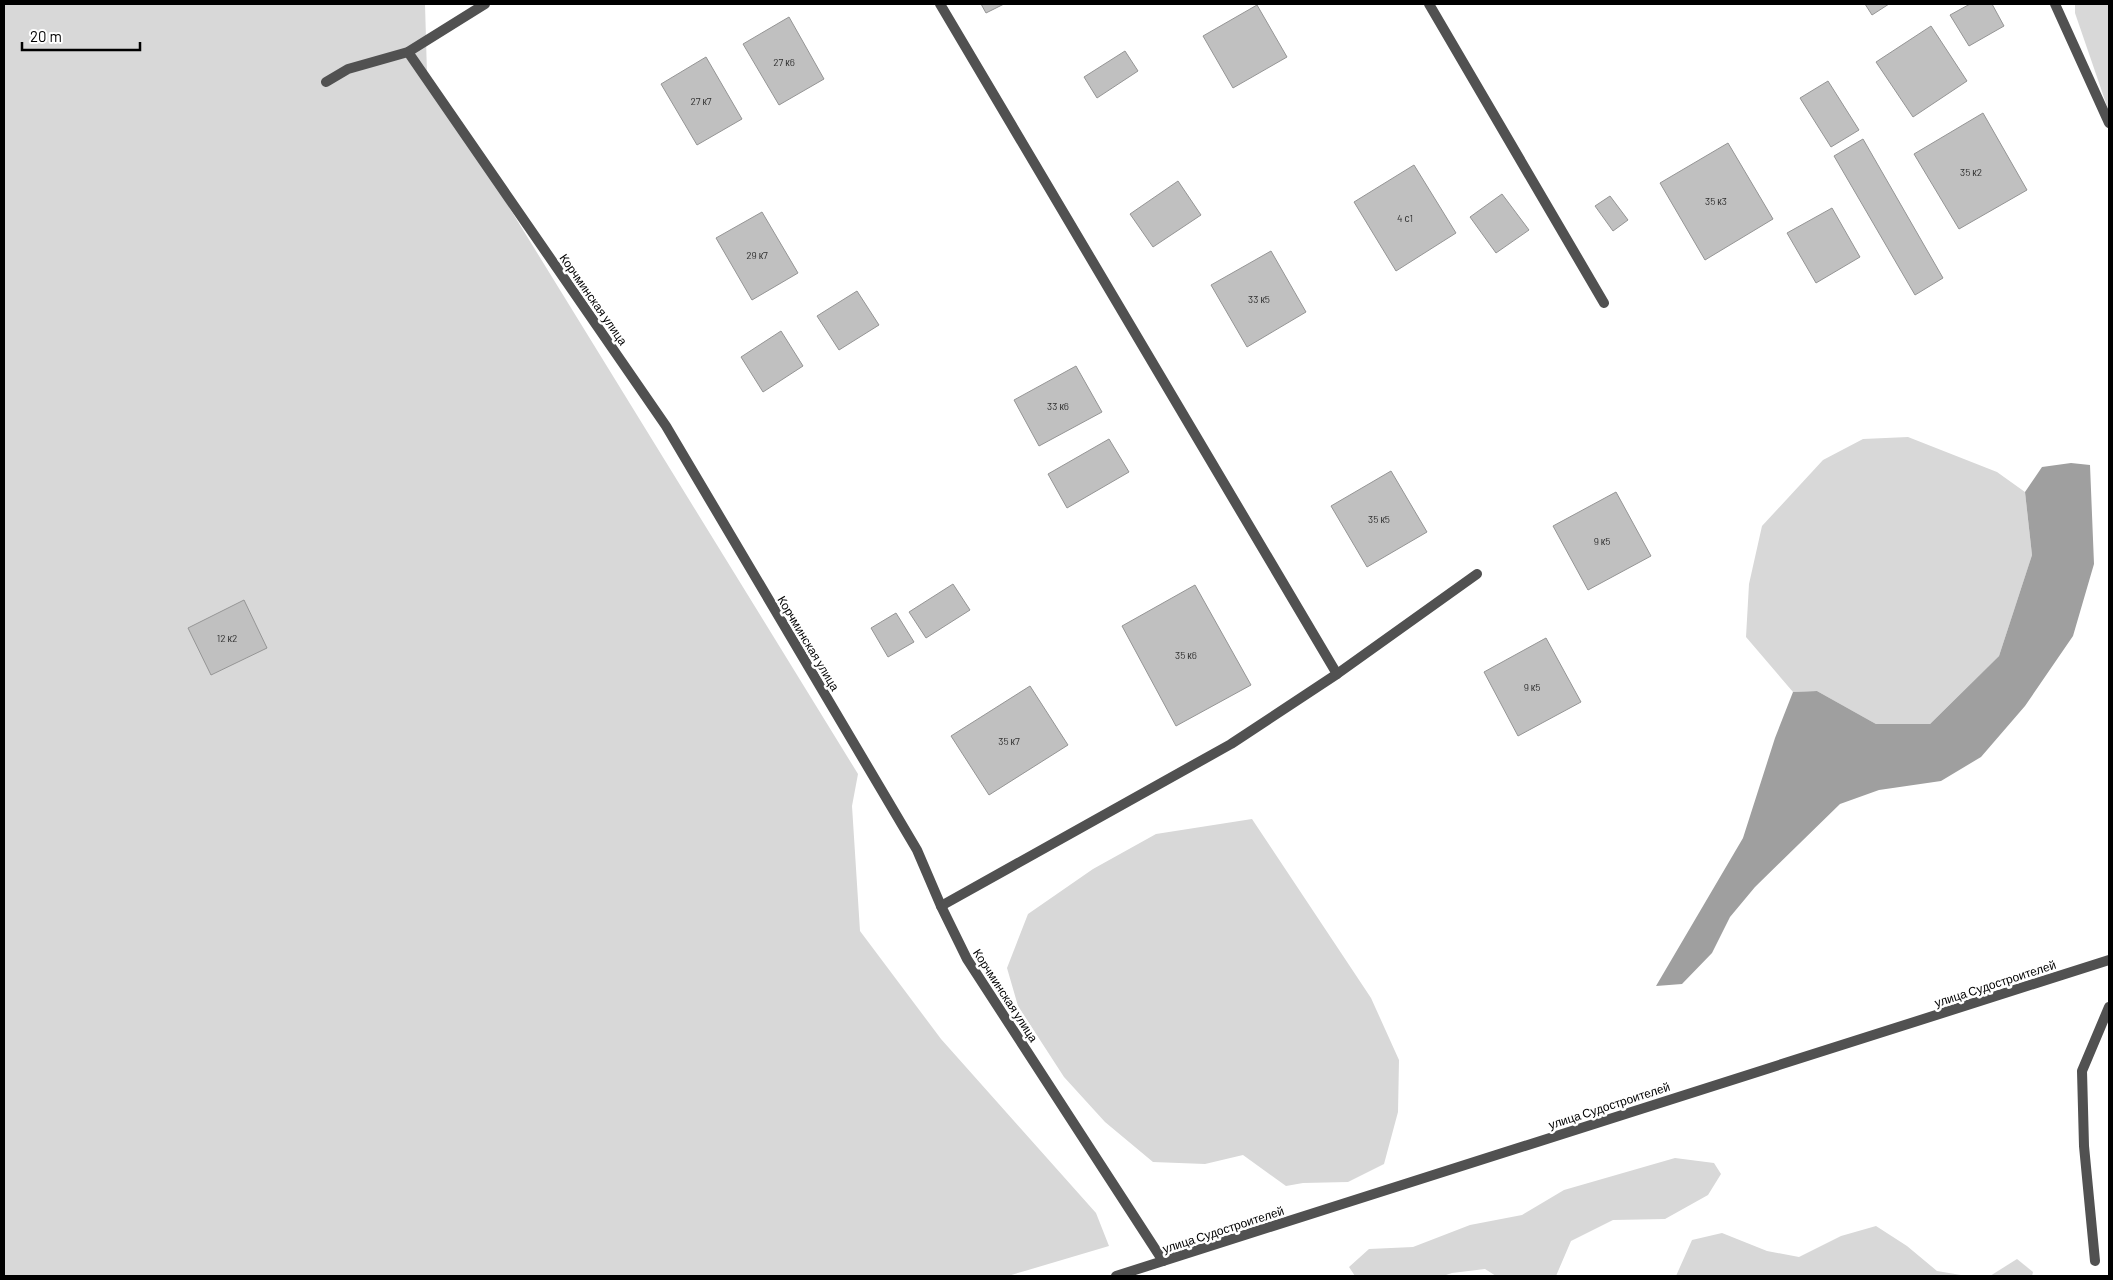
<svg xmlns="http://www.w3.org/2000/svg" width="2113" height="1280" viewBox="0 0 2113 1280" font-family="Barlow,sans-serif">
<rect width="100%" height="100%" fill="#fff"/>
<g fill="#d8d8d8">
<polygon points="4,4 425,4 427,74 858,774 852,806 860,931 941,1039 1096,1213 1109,1246 1008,1276 4,1276"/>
<polygon points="2075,4 2109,4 2109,112 2075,13"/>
<polygon points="1908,437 1997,472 2025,492 2032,555 1999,656 1930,724 1876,724 1817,691 1793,692 1746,637 1749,584 1762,526 1823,460 1863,439"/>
<polygon points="1252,819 1371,998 1399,1060 1398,1112 1384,1164 1348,1182 1303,1183 1286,1186 1243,1155 1205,1164 1153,1162 1105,1122 1064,1077 1018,1006 1007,968 1028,914 1093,869 1156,834"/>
<polygon points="1675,1158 1714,1163 1721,1174 1708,1195 1665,1219 1613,1220 1571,1241 1556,1276 1496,1276 1485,1269 1452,1273 1443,1276 1355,1276 1349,1267 1369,1249 1413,1247 1470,1225 1522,1215 1564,1190"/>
<polygon points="1876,1226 1907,1246 1937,1271 1967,1276 1676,1276 1692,1240 1722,1233 1767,1251 1799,1257 1841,1236"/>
<polygon points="2017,1259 2033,1272 2032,1276 1990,1276"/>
</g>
<polygon fill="#9f9f9f" points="2071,463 2090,465 2094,564 2073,636 2025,706 1981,757 1941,781 1879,790 1840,804 1755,887 1730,917 1712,953 1682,984 1656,986 1743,838 1775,738 1793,692 1817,691 1876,724 1930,724 1999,656 2032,555 2025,492 2042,467"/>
<g fill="#c0c0c0" stroke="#959595">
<polygon points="981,4 1004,4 986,13"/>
<polygon points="1865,4 1889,4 1872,15"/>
<polygon points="1970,4 1992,4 2004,26 1969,46 1950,15"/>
<polygon points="1257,5 1287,57 1233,88 1203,36"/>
<polygon points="789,17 824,79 779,105 743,44"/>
<polygon points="1931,26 1967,81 1913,117 1876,62"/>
<polygon points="1125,51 1138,71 1097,98 1084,77"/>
<polygon points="706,57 742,119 697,145 661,84"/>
<polygon points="1828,81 1859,130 1831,147 1800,98"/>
<polygon points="1983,113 2027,190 1959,229 1914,154"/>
<polygon points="1863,139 1943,278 1915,295 1834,156"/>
<polygon points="1728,143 1773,219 1705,260 1660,183"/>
<polygon points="1414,165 1456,233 1396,271 1354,202"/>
<polygon points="1178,181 1201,215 1153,247 1130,214"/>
<polygon points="1502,194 1529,230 1496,253 1470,217"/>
<polygon points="1610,196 1628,220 1613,231 1595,206"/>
<polygon points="1832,208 1860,257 1816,283 1787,233"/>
<polygon points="762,212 798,273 752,300 716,238"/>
<polygon points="1271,251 1306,312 1247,347 1211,285"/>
<polygon points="857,291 879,325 839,350 817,316"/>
<polygon points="781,331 803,366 763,392 741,357"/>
<polygon points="1076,366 1102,412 1039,446 1014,400"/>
<polygon points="1109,439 1129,472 1067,508 1048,474"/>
<polygon points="1391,471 1427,532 1367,567 1331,506"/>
<polygon points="1616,492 1651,556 1588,590 1553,526"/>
<polygon points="953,584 970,610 926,638 909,612"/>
<polygon points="1195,585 1251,685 1176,726 1122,626"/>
<polygon points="244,600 267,648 211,675 188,628"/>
<polygon points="896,613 914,642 888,657 871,628"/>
<polygon points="1546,638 1581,702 1518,736 1484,672"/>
<polygon points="1030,686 1068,745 989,795 951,736"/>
</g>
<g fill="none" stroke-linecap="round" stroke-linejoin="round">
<polyline stroke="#515151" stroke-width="10" points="2095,1261 2084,1146 2082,1071 2109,1007"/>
<g stroke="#515151" stroke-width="10">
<polyline points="940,4 1337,674"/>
<polyline points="1429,4 1604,303"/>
<polyline points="2055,4 2109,123"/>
<polyline points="408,52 666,426 917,850 941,906 967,959 1163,1261"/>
<polyline points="326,82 348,69 408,52 485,4"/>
<polyline points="941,906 1231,744 1337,674 1477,574"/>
<polyline points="1116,1276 2109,960"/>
</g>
</g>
<g text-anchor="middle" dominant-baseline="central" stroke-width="5" stroke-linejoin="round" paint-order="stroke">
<g font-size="10" fill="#303030">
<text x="784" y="62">27 к6</text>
<text x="701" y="101">27 к7</text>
<text x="1971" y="172">35 к2</text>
<text x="1716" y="201">35 к3</text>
<text x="1405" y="218">4 с1</text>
<text x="757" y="255">29 к7</text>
<text x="1259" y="299">33 к5</text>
<text x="1058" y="406">33 к6</text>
<text x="1379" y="519">35 к5</text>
<text x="1602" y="541">9 к5</text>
<text x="227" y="638">12 к2</text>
<text x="1186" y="655">35 к6</text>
<text x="1532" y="687">9 к5</text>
<text x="1009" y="741">35 к7</text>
</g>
<g font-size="12" fill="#000" stroke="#fff">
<text transform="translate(594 299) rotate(55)">Корчминская улица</text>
<text transform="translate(809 643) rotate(59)">Корчминская улица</text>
<text transform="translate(1995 983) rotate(-18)">улица Судостроителей</text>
<text transform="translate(1006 995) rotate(57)">Корчминская улица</text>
<text transform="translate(1609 1105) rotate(-18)">улица Судостроителей</text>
<text transform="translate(1223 1229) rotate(-18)">улица Судостроителей</text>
</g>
</g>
<rect width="2113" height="1280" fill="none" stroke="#000000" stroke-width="10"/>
<path d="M22 42v8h118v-8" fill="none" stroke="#000000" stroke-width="2.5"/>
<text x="30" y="42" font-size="15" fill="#000000" stroke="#ffffff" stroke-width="4" paint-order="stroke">20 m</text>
</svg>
